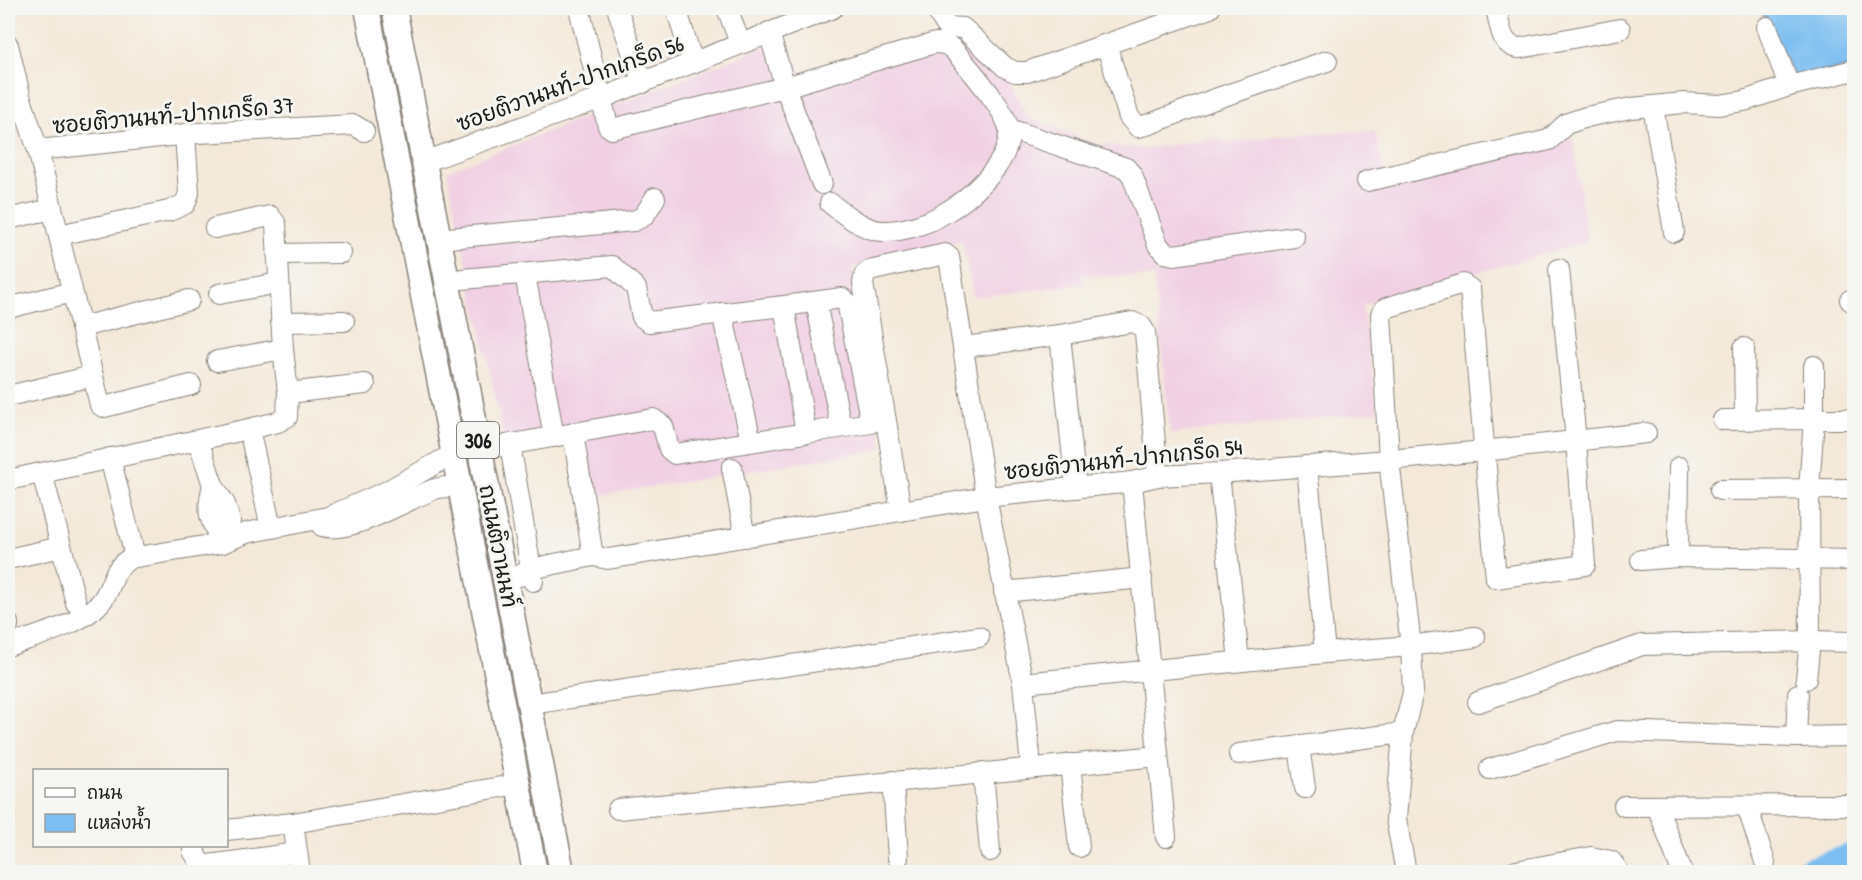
<svg xmlns="http://www.w3.org/2000/svg" width="1862" height="880" viewBox="0 0 1862 880" font-family="'Patrick Hand','Playpen Sans Thai',sans-serif">
<rect width="100%" height="100%" fill="#f6f6f2"/>
<filter id="ink" filterUnits="userSpaceOnUse"><feTurbulence type="fractalNoise" baseFrequency=".0167" numOctaves="2"/><feDisplacementMap in="SourceGraphic" scale="12" xChannelSelector="R" yChannelSelector="G"/><feConvolveMatrix kernelMatrix="1 2 1 2 8 2 1 2 1" color-interpolation-filters="sRGB"/></filter>
<filter id="wash" filterUnits="userSpaceOnUse"><feTurbulence type="fractalNoise" baseFrequency=".008" numOctaves="4" result="noise"/><feDisplacementMap in="SourceGraphic" scale="24" xChannelSelector="R" yChannelSelector="G"/><feGaussianBlur stdDeviation="1.35" result="paint"/><feColorMatrix in="noise" values="0 0 0 0 0 0 0 0 0 0 0 0 0 0 0 0 0 1.4 0 .05"/><feComposite in="paint" operator="in"/></filter>
<g filter="url(#wash)">
<rect width="100%" height="100%" fill="#f4e9d9"/>
<polygon fill="#f1d0e4" points="960,31 1010,83 1028,118 1097,144 1144,149 1216,138 1229,143 1287,134 1375,131 1386,179 1573,137 1587,242 1362,305 1378,412 1170,434 1154,277 1082,275 1083,284 974,297 962,240 852,268 883,449 591,497 584,443 507,453 447,171 784,39 806,79"/>
<polygon fill="#7cbef1" stroke="#4c6d86" stroke-width="1.5" points="1780,8 1854,8 1854,67 1794,78 1763,14 1764,11"/>
<g fill="none" stroke-linecap="round" stroke-linejoin="round">
<polyline stroke="#7cbef1" stroke-width="26" points="1805,872 1854,855"/>
</g>
</g>
<g filter="url(#ink)">
<g fill="none" stroke-linecap="round" stroke-linejoin="round">
<g stroke="#88827a" stroke-width="22">
<g id="minor">
<path d="M579 8 608 126 612 129 785 87 935 43 945 44 953 49C966 65 1008 111 1009 131 1011 163 968 200 943 214 927 224 901 232 882 231 866 231 842 213 830 203"/>
<polyline points="676,8 693,63"/>
<polyline points="727,8 740,43"/>
<polyline points="935,8 947,27 963,28 1005,67 1015,72 1027,72 1210,8"/>
<path d="M1496 8C1500 24 1500 47 1520 48L1620 29"/>
<polyline points="618,11 643,83"/>
<polyline points="1767,27 1789,86"/>
<polyline points="769,32 785,87 822,184"/>
<polyline points="1106,44 1129,117 1138,127 1150,124 1212,100 1327,61"/>
<polyline points="8,45 21,99 38,150 100,405 104,407 191,385"/>
<polyline points="1653,106 1674,232"/>
<polyline points="1009,129 1126,168 1132,175 1158,245 1165,253 1174,255 1294,237"/>
<polyline points="38,150 198,133 354,125 364,131"/>
<polyline points="424,162 602,98 833,8"/>
<polyline points="1367,181 1549,140 1566,124 1586,117 1631,108 1684,103 1719,105 1744,101 1789,86 1854,70"/>
<polyline points="8,219 52,209"/>
<polyline points="59,235 169,211 185,204 189,193 185,134"/>
<polyline points="438,239 634,221 644,216 655,198"/>
<polyline points="277,254 341,253"/>
<polyline points="525,274 554,437"/>
<polyline points="447,282 462,279 612,266 636,288 642,317 649,322 784,306 806,433 675,454 669,449 663,426 653,419 479,450"/>
<polyline points="219,294 279,283"/>
<polyline points="1850,300 1854,303"/>
<polyline points="816,302 841,427"/>
<polyline points="784,306 842,298 847,302 871,423 806,433"/>
<polyline points="8,308 72,292"/>
<polyline points="722,313 751,441"/>
<polyline points="281,322 344,321"/>
<polyline points="81,327 189,300"/>
<polyline points="1060,335 1076,488"/>
<polyline points="964,347 1060,335 1132,322 1141,326 1145,332 1158,476"/>
<polyline points="1744,348 1745,419"/>
<polyline points="217,361 283,349"/>
<polyline points="288,393 365,384"/>
<polyline points="8,396 93,376"/>
<polyline points="1723,420 1814,419 1814,366"/>
<polyline points="249,429 271,528"/>
<polyline points="573,433 593,556"/>
<polyline points="198,440 213,485 225,504 230,521 222,543"/>
<polyline points="510,444 533,581"/>
<polyline points="110,458 133,548"/>
<polyline points="1307,466 1325,653"/>
<polyline points="732,468 745,537"/>
<polyline points="42,473 76,603"/>
<polyline points="1219,473 1239,661"/>
<polyline points="8,480 249,429 278,422 287,417 288,393 283,349 276,224 270,216 215,228"/>
<polyline points="1132,482 1166,837"/>
<path d="M213 485C206 513 209 518 222 543"/>
<polyline points="1720,490 1854,489"/>
<polyline points="901,511 863,283 865,274 869,271 945,254 949,257 986,497 1023,683 1031,767"/>
<path d="M322 526C351 535 407 499 435 489 442 487 451 487 458 486"/>
<polyline points="1678,557 1679,467"/>
<polyline points="8,559 61,547"/>
<polyline points="1641,560 1678,557 1854,560"/>
<polyline points="506,579 519,576 531,569 593,556 608,559 986,497 1132,482 1158,476 1219,473 1389,460 1483,451 1646,433"/>
<polyline points="1004,592 1142,578"/>
<polyline points="8,623 8,625"/>
<path d="M8 646C35 636 81 625 100 603 114 588 110 569 131 558L222 543 246 533 328 517 385 492 453 454"/>
<polyline points="1806,679 1810,641 1809,489 1814,419 1854,419"/>
<polyline points="1023,683 1325,653 1411,646 1475,637"/>
<polyline points="1478,702 1642,645 1810,641 1854,642"/>
<polyline points="530,704 979,637"/>
<polyline points="1796,737 1798,694"/>
<polyline points="1299,746 1305,788"/>
<polyline points="1239,754 1403,733"/>
<polyline points="1070,764 1079,847"/>
<polyline points="1490,769 1617,731 1796,737 1854,736"/>
<polyline points="983,772 990,851"/>
<polyline points="893,781 898,858"/>
<polyline points="1624,806 1854,805"/>
<polyline points="1657,806 1682,872"/>
<polyline points="1747,806 1765,862"/>
<polyline points="618,809 1158,756"/>
<polyline points="293,823 518,784"/>
<polyline points="226,830 293,823 300,872"/>
<polyline points="196,846 193,851 206,872"/>
<polyline points="201,866 297,853"/>
<polyline points="1406,872 1396,819 1403,733 1413,692 1411,646 1389,460 1381,314 1386,308 1463,284 1470,289 1496,578 1585,565 1576,441 1559,269"/>
<polyline points="1511,872 1591,857 1611,861 1619,872"/>
</g>
</g>
<g stroke="#88827a" stroke-width="27">
<g id="major">
<polyline points="367,8 535,872"/>
<polyline points="394,8 562,872"/>
</g>
</g>
<use href="#minor" stroke="#fff" stroke-width="20"/>
<use href="#major" stroke="#fff" stroke-width="24"/>
</g>
</g>
<g text-anchor="middle" dominant-baseline="central" stroke-width="6" stroke-linejoin="round" paint-order="stroke">
<rect fill="#f6f6f2" stroke="#5d5d5c" stroke-width="1.5" x="457" y="422" width="42" height="36" rx="4.5"/>
<g font-size="21" font-weight="bold" fill="#1c1c1c">
<text x="478" y="440">306</text>
</g>
<g font-size="22" fill="#1c1c1c" stroke="#f6f6f2">
<text transform="translate(570 83) rotate(-20)">ซอยติวานนท์-ปากเกร็ด 56</text>
<text transform="translate(173 115) rotate(-5)">ซอยติวานนท์-ปากเกร็ด 37</text>
<text transform="translate(1123 459) rotate(-6)">ซอยติวานนท์-ปากเกร็ด 54</text>
<text transform="translate(499 546) rotate(79)">ถนนติวานนท์</text>
</g>
</g>
<rect width="1862" height="880" fill="none" stroke="#f6f6f2" stroke-width="30"/>
<rect x="33" y="769" width="195" height="78" fill="#f6f6f2" stroke="#9f9f9c" stroke-width="1.5"/>
<rect x="45" y="788" width="30" height="9" fill="#ffffff" stroke="#9f9f9c" stroke-width="1.5"/>
<text x="87" y="799" font-size="18" fill="#1c1c1c">ถนน</text>
<rect x="45" y="814" width="30" height="18" fill="#7cbef1" stroke="#9f9f9c" stroke-width="1.5"/>
<text x="87" y="829" font-size="18" fill="#1c1c1c">แหล่งน้ำ</text>
</svg>
